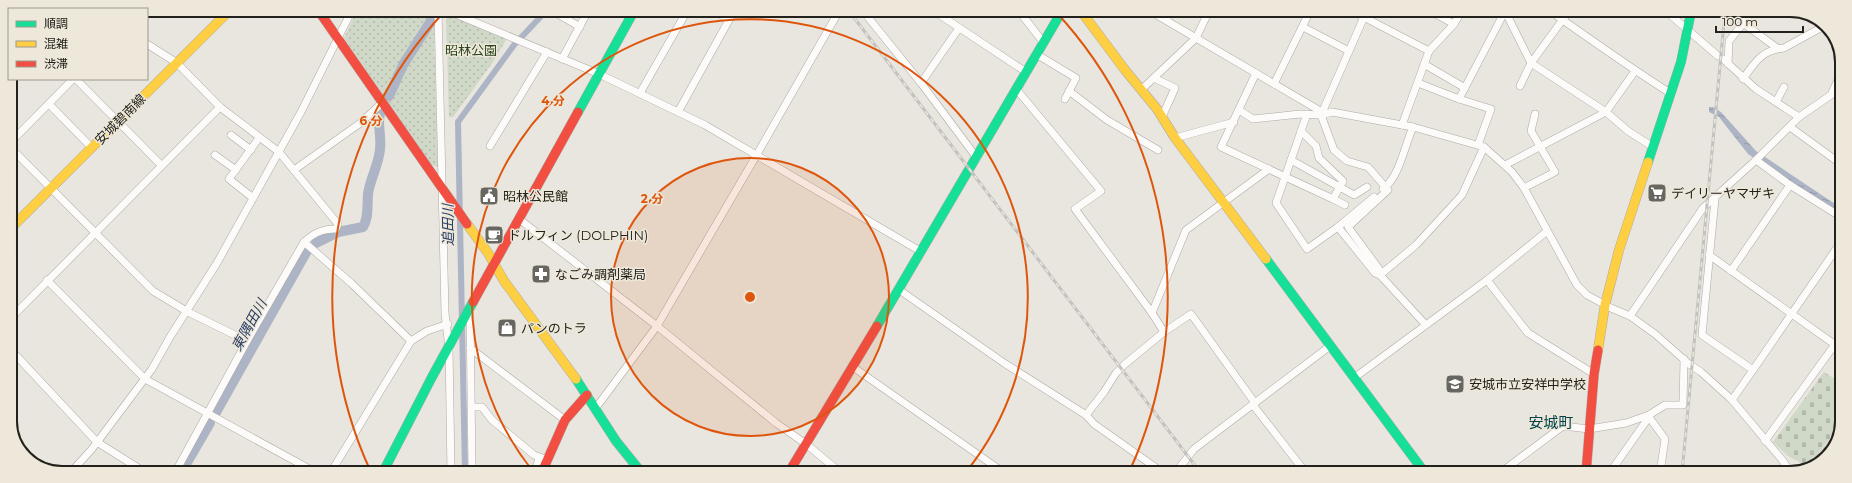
<svg xmlns="http://www.w3.org/2000/svg" width="1852" height="483" viewBox="0 0 1852 483" font-family="Montserrat,'Noto Sans JP',sans-serif">
<defs>
<pattern id="cemetery-stones" width="16" height="16" patternUnits="userSpaceOnUse"><rect width="16" height="16" fill="#d0d8c8"/><path d="M2 7V4a2 2 0 0 1 4 0v3zM10 15v-3a2 2 0 0 1 4 0v3z" fill="#b2b9ab"/></pattern>
<pattern id="park-dots" width="8" height="8" patternUnits="userSpaceOnUse"><rect width="8" height="8" fill="#d0d8c8"/><path d="M2 2h.1M6 6h.1" fill="none" stroke="#b2b9ab" stroke-width="1.8" stroke-linecap="round"/></pattern>
<pattern id="water-ripples" width="26" height="14" patternUnits="userSpaceOnUse"><rect width="26" height="14" fill="#acb4c5"/><path d="M2 4q2-2 4 0t4 0M15 11q2-2 4 0t4 0" fill="none" stroke="#949aa9"/></pattern>
</defs>
<rect width="100%" height="100%" fill="#e8e6de"/>
<polygon fill="url(#cemetery-stones)" points="1824,372 1841,383 1840,426 1822,448 1818,457 1806,466 1788,456 1773,442"/>
<g fill="url(#park-dots)">
<polygon points="357,10 435,11 434,36 438,167 432,165 344,38"/>
<polygon points="446,13 503,37 506,40 493,62 453,117 449,117"/>
</g>
<polygon fill="url(#water-ripples)" points="1709,107 1713,107 1721,112 1756,151 1841,208 1841,215 1748,154 1719,117 1709,112"/>
<g fill="none" stroke-linecap="round" stroke-linejoin="round">
<polyline stroke="#acb4c5" stroke-width="6" points="465,472 458,122 514,45 547,10"/>
<g stroke="#acb4c5" stroke-width="10">
<polyline points="389,96 403,65 431,21"/>
<path d="M316 243 338 232 363 227C369 217 367 206 368 194 370 179 379 164 380 149 382 134 375 120 383 106"/>
<polyline points="215,414 308,249"/>
<polyline points="182,471 210,423"/>
</g>
<g stroke="#adaba5" stroke-width="8">
<g id="street">
<polyline points="438,10 445,313 449,348 451,472"/>
<polyline points="446,10 599,74 705,125 920,251"/>
<polyline points="551,10 580,27"/>
<polyline points="713,11 729,19"/>
<polyline points="863,11 921,83 977,158"/>
<polyline points="934,11 1026,72"/>
<polyline points="1019,11 1043,42"/>
<polyline points="1150,11 1322,112"/>
<polyline points="1352,11 1429,51 1402,125"/>
<polyline points="1505,11 1531,63 1606,112 1635,71"/>
<path d="M1550 11C1590 39 1629 67 1670 93"/>
<polyline points="1667,12 1718,56"/>
<polyline points="1360,15 1369,11"/>
<polyline points="1364,17 1321,115 1334,150 1347,161 1368,167 1388,190 1348,227 1382,273"/>
<polyline points="1166,20 1170,11"/>
<polyline points="1818,21 1830,31"/>
<polyline points="1743,23 1777,48"/>
<polyline points="1454,24 1462,11"/>
<polyline points="1303,27 1349,51"/>
<path d="M147 44 177 63 220 107 279 152 338 224 336 229C322 229 314 233 304 242L247 341 176 471"/>
<polyline points="1429,51 1454,24 1430,11"/>
<polyline points="1036,54 1076,78 1065,99"/>
<polyline points="562,59 588,11"/>
<polyline points="1723,59 1756,89 1799,117"/>
<polyline points="1424,64 1465,88"/>
<polyline points="1728,64 1729,41 1752,12"/>
<polyline points="1256,73 1221,147 1333,199 1343,181 1319,158 1316,146 1301,131"/>
<polyline points="1154,78 1175,88 1162,117"/>
<polyline points="76,79 161,165"/>
<path d="M1743 79C1755 62 1762 50 1784 48L1824 26"/>
<polyline points="921,83 959,28"/>
<polyline points="1418,83 1459,99 1491,109 1478,145"/>
<polyline points="1274,84 1310,11"/>
<polyline points="1520,86 1531,63 1569,11"/>
<polyline points="1142,89 1196,38 1209,11"/>
<polyline points="1017,90 1101,191 1075,209 1152,313 1164,332"/>
<polyline points="1069,91 1107,120 1158,150"/>
<polyline points="640,93 687,11"/>
<polyline points="1459,99 1505,11"/>
<polyline points="1776,102 1784,87"/>
<polyline points="49,104 92,148"/>
<polyline points="1239,110 1253,119 1300,114 1321,115 1332,112 1413,127 1484,147 1512,172 1524,188 1577,285 1587,295 1611,308 1630,316 1655,334 1689,364 1701,372 1732,400 1783,461 1791,473"/>
<polyline points="678,112 734,11"/>
<polyline points="1307,114 1276,203 1307,249 1338,227 1374,197"/>
<polyline points="1790,127 1841,164"/>
<polyline points="231,135 251,150"/>
<polyline points="1175,138 1234,122"/>
<polyline points="10,143 73,79"/>
<polyline points="490,146 547,52"/>
<polyline points="10,147 153,291 188,312 247,341"/>
<polyline points="215,155 236,170"/>
<polyline points="1291,160 1354,195 1367,187"/>
<polyline points="1756,160 1790,185 1841,217"/>
<polyline points="1505,165 1606,112 1628,131 1653,147"/>
<polyline points="294,170 359,124 382,103"/>
<polyline points="1524,188 1555,172 1531,131 1535,114"/>
<path d="M1383 189C1400 176 1404 147 1413 127"/>
<polyline points="253,198 229,179 259,138"/>
<polyline points="1333,199 1345,205"/>
<polyline points="1715,199 1702,335 1753,370 1732,400"/>
<polyline points="519,219 657,326 776,423 806,444 840,472"/>
<polyline points="1338,227 1375,273 1380,275 1425,324"/>
<polyline points="304,242 351,283 411,341"/>
<polyline points="1709,255 1841,349"/>
<polyline points="1731,271 1790,185"/>
<polyline points="1380,275 1416,245 1462,195 1484,147"/>
<polyline points="47,280 145,379 315,472"/>
<polyline points="1487,280 1528,333 1594,374"/>
<polyline points="898,289 1004,363 1086,415 1094,424 1162,472"/>
<polyline points="470,311 472,472"/>
<polyline points="1152,313 1186,230 1269,169"/>
<polyline points="1630,316 1703,208 1756,160 1799,117 1831,95 1842,71"/>
<polyline points="10,319 220,107"/>
<polyline points="470,348 565,420"/>
<polyline points="10,349 97,442 143,471"/>
<polyline points="853,367 1003,472"/>
<polyline points="1753,370 1841,242"/>
<polyline points="1354,378 1487,280 1546,232"/>
<polyline points="1253,405 1306,473"/>
<polyline points="472,407 482,407 492,420 534,455 548,460"/>
<polyline points="595,409 657,326 756,156 839,11"/>
<polyline points="1086,415 1104,392 1116,373 1125,364 1164,332 1191,314 1255,403"/>
<polyline points="1649,415 1649,417 1665,439 1660,473"/>
<polyline points="1765,441 1841,336"/>
<polyline points="1813,465 1819,461 1840,433"/>
<polyline points="72,471 92,449 152,369 170,337 217,263 301,112 352,10"/>
<polyline points="331,472 411,341 427,331 448,324"/>
<polyline points="535,472 539,458"/>
<polyline points="1176,472 1194,449 1330,346"/>
<polyline points="1500,473 1563,426 1589,429 1626,423 1649,415 1665,405 1683,405 1684,359"/>
<polyline points="1639,473 1611,471 1649,417"/>
</g>
</g>
<g stroke="#adaba5" stroke-width="10">
<g id="fast">
<polyline points="578,112 634,11"/>
<polyline points="1648,162 1681,62 1691,12"/>
<polyline points="1266,259 1425,473"/>
<polyline points="877,326 1062,11"/>
<polyline points="576,379 616,441 641,472"/>
<polyline points="383,472 432,377 473,302"/>
</g>
</g>
<g stroke="#adaba5" stroke-width="10">
<g id="slow">
<polyline points="1081,11 1125,70 1157,109 1175,138 1266,259"/>
<polyline points="467,224 488,253 504,281 576,379"/>
<polyline points="10,229 230,10"/>
<polyline points="1598,350 1605,305 1619,250 1648,162"/>
</g>
</g>
<g stroke="#adaba5" stroke-width="10">
<g id="jam">
<polyline points="318,10 467,224"/>
<polyline points="473,302 578,112"/>
<polyline points="542,472 565,420 587,395"/>
<polyline points="789,472 877,326"/>
<polyline points="1586,473 1594,374 1598,350"/>
</g>
</g>
<use href="#street" stroke="#fcfbfa" stroke-width="7"/>
<use href="#fast" stroke="#16e098" stroke-width="9"/>
<use href="#slow" stroke="#ffcf43" stroke-width="9"/>
<use href="#jam" stroke="#f24e42" stroke-width="9"/>
<g stroke="#c2c1bf" stroke-width="3">
<g id="rail">
<polyline points="849,11 1200,472"/>
<polyline points="1682,473 1725,12"/>
</g>
</g>
<use href="#rail" stroke="#ede8d9" stroke-width="1.5" stroke-dasharray="4.5" stroke-linecap="butt"/>
</g>
<circle cx="750" cy="297" r="139" fill="#de560d" fill-opacity=".12"/>
<g fill="none" stroke="#de560d" stroke-width="2">
<circle cx="750" cy="297" r="139"/>
<path d="M532 470A278 278 0 1 1 966 472"/>
<path d="M370 470A418 418 0 0 1 444 12M1056 12A418 418 0 0 1 1130 470"/>
</g>
<defs>
<g id="supermarket-square" transform="scale(1)"><rect x="-9" y="-9" width="18" height="18" rx="4" fill="#686660" stroke="#ede8d9"/><path d="M-6-5.5h2.5l.6 2H6L4.5 2H-2.5L-4.4-4H-6ZM-1.5 3.2a1.3 1.3 0 1 0 .1 0ZM3 3.2a1.3 1.3 0 1 0 .1 0Z" fill="#fff"/></g>
<g id="civic-square" transform="scale(1)"><rect x="-9" y="-9" width="18" height="18" rx="4" fill="#686660" stroke="#ede8d9"/><path d="M-.6-6.5H3V-4.5H.6V-3L4-1V1h2V6H-6V1h2V-1L-.6-3ZM-1.2 2.5V6h2.4V2.5Z" fill="#fff"/></g>
<g id="cafe-square" transform="scale(1)"><rect x="-9" y="-9" width="18" height="18" rx="4" fill="#686660" stroke="#ede8d9"/><path d="M-5.5-4.5H6V0H3Q3 3.5 0 3.5H-2.5Q-5.5 3.5-5.5 0ZM3-3.2v2h1.7v-2ZM-6 4.5H4V6H-6Z" fill="#fff"/></g>
<g id="pharmacy-square" transform="scale(1)"><rect x="-9" y="-9" width="18" height="18" rx="4" fill="#686660" stroke="#ede8d9"/><path d="M-2-6h4v4h4v4h-4v4h-4v-4h-4v-4h4Z" fill="#fff"/></g>
<g id="shop-square" transform="scale(1)"><rect x="-9" y="-9" width="18" height="18" rx="4" fill="#686660" stroke="#ede8d9"/><path d="M-5-2.5h2.3a2.7 3.5 0 0 1 5.4 0H5L5.5 6h-11ZM-1.5-2.5h3a1.5 2.3 0 0 0-3 0Z" fill="#fff"/></g>
<g id="school-square" transform="scale(1)"><rect x="-9" y="-9" width="18" height="18" rx="4" fill="#686660" stroke="#ede8d9"/><path d="M0-5L7-2L0 1L-7-2ZM-4 1L0 2.5L4 1V4Q0 6-4 4Z" fill="#fff"/></g>
</defs>
<g fill-rule="evenodd">
<use href="#supermarket-square" x="1657" y="193"/>
<use href="#civic-square" x="489" y="196"/>
<use href="#cafe-square" x="494" y="235"/>
<use href="#pharmacy-square" x="541" y="274"/>
<use href="#shop-square" x="507" y="328"/>
<use href="#school-square" x="1455" y="384"/>
</g>
<g text-anchor="middle" dominant-baseline="central" stroke-width="3" stroke-linejoin="round" paint-order="stroke">
<g font-size="13" fill="#2a441b" stroke="#ede8d9">
<text x="471" y="50">昭林公園</text>
</g>
<g font-size="13" fill="#23211c" stroke="#ede8d9">
<text transform="translate(120 119) rotate(-45)">安城碧南線</text>
</g>
<g font-size="13" fill="#23211c" stroke="#ede8d9" text-anchor="start">
<text x="1671" y="193">デイリーヤマザキ</text>
<text x="503" y="196">昭林公民館</text>
<text x="508" y="235">ドルフィン (DOLPHIN)</text>
<text x="555" y="274">なごみ調剤薬局</text>
<text x="521" y="328">パンのトラ</text>
<text x="1469" y="384">安城市立安祥中学校</text>
</g>
<g font-size="14" font-style="italic" fill="#2b3e66" stroke="#ede8d9">
<text transform="translate(448 225) rotate(-91)">追田川</text>
<text transform="translate(249 325) rotate(-61)">東隅田川</text>
</g>
<g font-size="15" fill="#00404b" stroke="#ede8d9">
<text x="1551" y="422">安城町</text>
</g>
</g>
<path d="M0 0H1852V483H0ZM62 17H1790A45 45 0 0 1 1835 62V421A45 45 0 0 1 1790 466H62A45 45 0 0 1 17 421V62A45 45 0 0 1 62 17Z" fill="#ede8d9" fill-rule="evenodd"/>
<path fill="none" stroke="#23211c" stroke-width="2" d="M62 17H1790A45 45 0 0 1 1835 62V421A45 45 0 0 1 1790 466H62A45 45 0 0 1 17 421V62A45 45 0 0 1 62 17Z"/>
<circle cx="750" cy="297" r="6" fill="#de560d" stroke="#ede8d9" stroke-width="2"/>
<g font-size="12" text-anchor="middle" font-weight="bold" fill="#de560d" stroke="#ede8d9" stroke-width="3" stroke-linejoin="round" paint-order="stroke">
<text x="553" y="105">4 分</text>
<text x="371" y="125">6 分</text>
<text x="652" y="203">2 分</text>
</g>
<rect x="8" y="8" width="140" height="72" fill="#ede8d9" stroke="#9c988d"/>
<rect x="16" y="21" width="20" height="6" fill="#16e098" stroke="#9c988d"/>
<text x="44" y="28" font-size="12" fill="#23211c">順調</text>
<rect x="16" y="41" width="20" height="6" fill="#ffcf43" stroke="#9c988d"/>
<text x="44" y="48" font-size="12" fill="#23211c">混雑</text>
<rect x="16" y="61" width="20" height="6" fill="#f24e42" stroke="#9c988d"/>
<text x="44" y="68" font-size="12" fill="#23211c">渋滞</text>
<path d="M1716 26v6h87v-6" fill="none" stroke="#23211c" stroke-width="2"/>
<text x="1722" y="26" font-size="12" fill="#23211c" stroke="#ede8d9" stroke-width="3" paint-order="stroke">100 m</text>
</svg>
